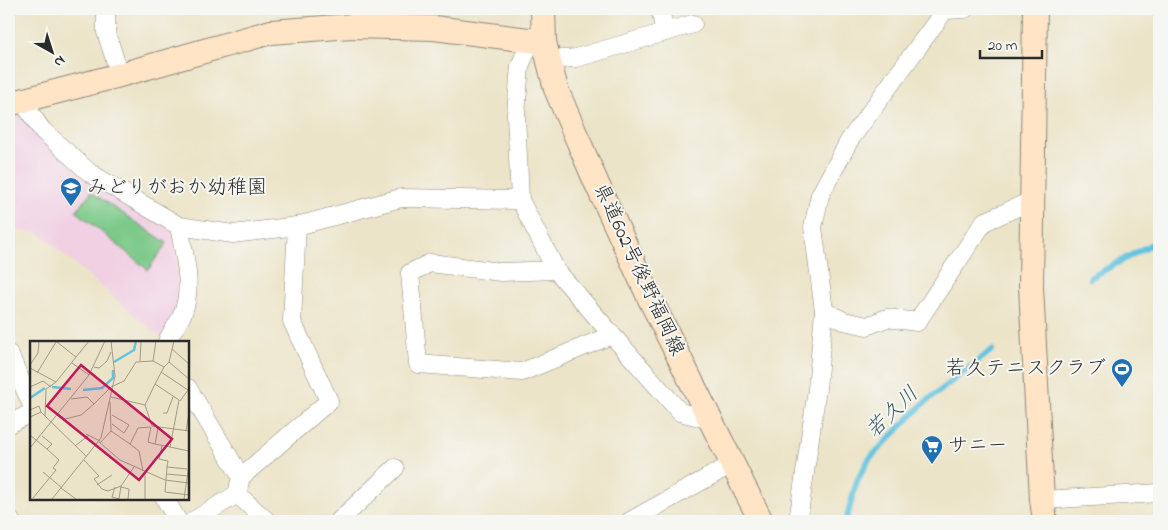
<svg xmlns="http://www.w3.org/2000/svg" width="1168" height="530" viewBox="0 0 1168 530" font-family="'Indie Flower','Klee One',sans-serif">
<rect width="100%" height="100%" fill="#f6f6f2"/>
<filter id="ink" filterUnits="userSpaceOnUse"><feTurbulence type="fractalNoise" baseFrequency=".02" numOctaves="2"/><feDisplacementMap in="SourceGraphic" scale="10" xChannelSelector="R" yChannelSelector="G"/><feConvolveMatrix kernelMatrix="1 2 1 2 8 2 1 2 1" color-interpolation-filters="sRGB"/></filter>
<filter id="wash" filterUnits="userSpaceOnUse"><feTurbulence type="fractalNoise" baseFrequency=".0096" numOctaves="4" result="noise"/><feDisplacementMap in="SourceGraphic" scale="20" xChannelSelector="R" yChannelSelector="G"/><feGaussianBlur stdDeviation="1.12" result="paint"/><feColorMatrix in="noise" values="0 0 0 0 0 0 0 0 0 0 0 0 0 0 0 0 0 1.4 0 .05"/><feComposite in="paint" operator="in"/></filter>
<g filter="url(#wash)">
<rect width="100%" height="100%" fill="#ece4c8"/>
<polygon fill="#f1d0e3" points="24,114 37,134 91,184 173,230 182,293 177,315 161,338 39,233 9,230 9,118"/>
<polygon fill="#7bc989" stroke="#537a5a" points="91,192 167,243 148,270 76,211"/>
<g fill="none" stroke-linecap="round" stroke-linejoin="round">
<g stroke="#61c3e0" stroke-width="6">
<polyline points="1090,278 1159,240"/>
<polyline points="846,521 857,481 869,459 923,404 992,350"/>
</g>
</g>
</g>
<g filter="url(#ink)">
<g fill="none" stroke-linecap="round" stroke-linejoin="round">
<g stroke="#8c887a" stroke-width="19">
<g id="street">
<polyline points="106,9 106,32 120,75"/>
<polyline points="660,9 665,32"/>
<polyline points="965,9 945,10 849,141 820,195 813,227 824,311 844,321 867,326 887,318 917,322 984,222 1033,200"/>
<polyline points="549,60 576,58 693,24"/>
<polyline points="22,101 42,130 90,173 179,226 233,234 297,226 292,321 329,401 241,477"/>
<polyline points="520,200 556,270 612,335 680,412 711,420"/>
<polyline points="297,226 401,198 520,200 516,114 520,66 531,40"/>
<polyline points="556,270 501,272 430,263 410,273 418,364 522,372 612,335"/>
<path d="M167 342C170 332 178 325 182 315 194 287 184 255 179 226"/>
<polyline points="9,354 31,403"/>
<polyline points="188,388 241,477 237,494"/>
<polyline points="9,424 31,413"/>
<polyline points="165,499 178,521"/>
<polyline points="1042,500 1159,493"/>
<polyline points="9,518 11,521"/>
<polyline points="193,521 237,494 267,521"/>
<polyline points="339,521 395,468"/>
<polyline points="630,521 732,464"/>
<polyline points="798,521 817,389 824,311"/>
</g>
</g>
<g stroke="#8c887a" stroke-width="26">
<g id="secondary">
<polyline points="543,9 544,42 556,89 571,124 596,182 650,299 761,521"/>
<polyline points="1035,9 1031,287 1042,500 1045,521"/>
<polyline points="9,104 120,75 271,32 351,26 434,28 544,42"/>
</g>
</g>
<use href="#street" stroke="#fff" stroke-width="18"/>
<use href="#secondary" stroke="#ffe4c6" stroke-width="24"/>
</g>
</g>
<defs>
<g id="school-pin" transform="scale(1.125)"><path d="M0 17L-7.5 6A9.5 9.5 0 1 1 7.5 6Z" fill="#1f6fb2" stroke="#f6f6f2"/><path d="M0-5L7-2L0 1L-7-2ZM-4 1L0 2.5L4 1V4Q0 6-4 4Z" fill="#fff"/></g>
<g id="stadium-pin" transform="scale(1.125)"><path d="M0 17L-7.5 6A9.5 9.5 0 1 1 7.5 6Z" fill="#1f6fb2" stroke="#f6f6f2"/><path d="M0-5a6.5 5 0 1 0 0 10a6.5 5 0 1 0 0-10ZM-3.5-1.8h7v3.6h-7Z" fill="#fff"/></g>
<g id="supermarket-pin" transform="scale(1.125)"><path d="M0 17L-7.5 6A9.5 9.5 0 1 1 7.5 6Z" fill="#1f6fb2" stroke="#f6f6f2"/><path d="M-6-5.5h2.5l.6 2H6L4.5 2H-2.5L-4.4-4H-6ZM-1.5 3.2a1.3 1.3 0 1 0 .1 0ZM3 3.2a1.3 1.3 0 1 0 .1 0Z" fill="#fff"/></g>
</defs>
<g fill-rule="evenodd">
<use href="#school-pin" x="71" y="188"/>
<use href="#stadium-pin" x="1122" y="369"/>
<use href="#supermarket-pin" x="932" y="446"/>
</g>
<g text-anchor="middle" dominant-baseline="central" stroke-width="4" stroke-linejoin="round" paint-order="stroke">
<g font-size="20" fill="#2b2b2b" stroke="#f6f6f2" text-anchor="start">
<text x="87" y="188">みどりがおか幼稚園</text>
<text x="1106" y="369" text-anchor="end">若久テニスクラブ</text>
<text x="948" y="446">サニー</text>
</g>
<g font-size="20" fill="#2b2b2b" stroke="#f6f6f2">
<text transform="translate(638 270) rotate(65)">県道602号後野福岡線</text>
</g>
<g font-size="21" font-style="italic" fill="#3b5961" stroke="#f6f6f2">
<text transform="translate(893 413) rotate(-44)">若久川</text>
</g>
</g>
<g transform="translate(30 341)">
<rect width="159" height="159" fill="#ece4c8"/>
<path fill="none" stroke="#61c3e0" stroke-width="2.5" d="M84 21 104 9 106 0M22 46 41 48M53 49 72 47 83 37V29M0 57 15 47"/>
<path fill="none" stroke="#9f9a89" stroke-width="1" d="M126 0 123 20 134 26 125 43 149 59 140 106 159 110M27 1 46 16M142 8 159 23M110 20 111 0M139 21 159 38M42 22 59 34M0 24 8 12 9 0M64 26 69 27 77 20 81 11M134 26 139 21 144 0M0 27 26 41 16 48 15 75 57 116M131 31 158 49 150 60M7 32 26 1M26 41 59 0M0 46 13 40 21 46M81 56 115 64 122 85 159 90M80 61 81 90M64 63 81 46 94 40 106 21 123 20M115 64 125 43M0 69 9 65 11 71M133 72H137L143 56M28 73 35 78 51 74 64 63 57 56 41 58M82 74 99 84 94 92 82 83M0 76 11 71 15 75M121 86 118 101 125 103M128 87 125 103 140 106M156 90 159 72M56 93 70 100M0 94 17 108M69 101 90 119 135 139 159 142M70 102 81 90 100 103M45 105 59 94M132 105 129 118 138 120 137 126M0 107 59 34 75 0M54 119 69 135 64 138 72 148 78 150 91 145M157 128 137 126 135 151 159 154M113 130 109 110 100 103 108 87 120 86M13 131 32 147M136 133 159 135M67 144 82 134M85 146 82 156 89 158M91 146 99 148 98 158M31 147 46 158M3 157 26 129 23 127 29 119 17 108 22 103 12 95M22 158 71 97 85 35 81 0M89 158 91 145 104 126M115 158V131M154 158 159 124"/>
<path fill="#c2185b" fill-opacity="0.15" stroke="#c2185b" stroke-width="2.5" d="M51 24 142 98 109 139 17 65Z"/>
<rect width="159" height="159" fill="none" stroke="#2b2b2b" stroke-width="2.5"/>
</g>
<rect width="1168" height="530" fill="none" stroke="#f6f6f2" stroke-width="30"/>
<g transform="translate(52 52) rotate(141)" stroke="#f6f6f2" stroke-width="4" paint-order="stroke">
<path d="M0-4L9 19L0 12L-9 19Z" fill="#2b2b2b"/>
<text y="-8" font-size="14" font-weight="bold" text-anchor="middle" fill="#2b2b2b">N</text>
</g>
<path d="M980 50v8h62v-8" fill="none" stroke="#2b2b2b" stroke-width="2.5"/>
<text x="988" y="50" font-size="15" fill="#2b2b2b" stroke="#f6f6f2" stroke-width="4" paint-order="stroke">20 m</text>
</svg>
